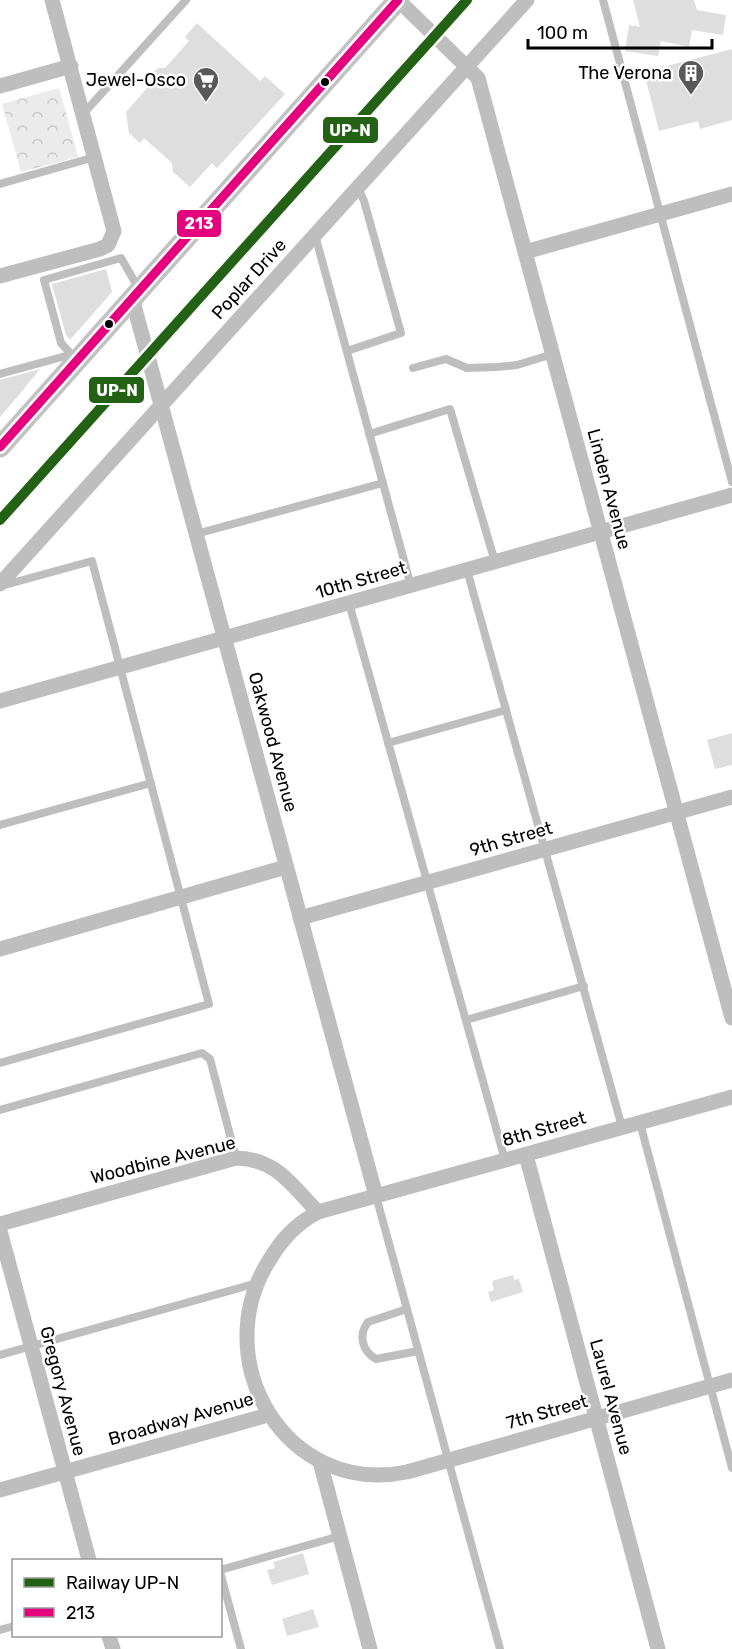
<svg xmlns="http://www.w3.org/2000/svg" width="732" height="1649" viewBox="0 0 732 1649" font-family="Rubik,sans-serif">
<defs>
<pattern id="park-crowns" width="20" height="18" patternUnits="userSpaceOnUse" patternTransform="scale(1.5)"><rect width="20" height="18" fill="#ebebeb"/><path d="M2 6a3 3 0 1 1 6 0M12 15a3 3 0 1 1 6 0" fill="none" stroke="#c8c8c8"/></pattern>
</defs>
<rect width="100%" height="100%" fill="#fff"/>
<polygon fill="url(#park-crowns)" points="59,88 78,157 21,172 2,104"/>
<g fill="#dedede">
<polygon points="633,0 694,0 697,10 726,15 723,35 692,30 689,47 661,41 658,56 625,51 629,25 640,27"/>
<polygon points="197,23 260,81 265,76 285,94 217,168 212,163 190,187 173,172 172,163 144,138 140,143 129,133 126,112 153,81 149,77 158,68 165,68 189,41 185,37"/>
<polygon points="732,49 732,120 700,129 698,121 659,131 644,72"/>
<polygon points="106,269 112,292 70,340 66,335 52,284"/>
<polygon points="40,369 19,395 0,417 0,380"/>
<polygon points="732,733 732,765 715,769 707,740"/>
<polygon points="513,1275 514,1280 519,1279 523,1292 491,1302 488,1292 494,1290 492,1281"/>
<polygon points="303,1553 309,1574 272,1585 267,1570 275,1568 273,1562"/>
<polygon points="313,1609 319,1627 287,1636 282,1619"/>
</g>
<g fill="none" stroke-linecap="round" stroke-linejoin="round">
<g stroke="#bebebe" stroke-width="8">
<polyline points="603,0 732,482"/>
<polyline points="83,114 186,0"/>
<polyline points="0,184 95,157"/>
<polyline points="315,235 411,586"/>
<polyline points="347,351 401,333 364,201 358,187"/>
<polyline points="71,354 61,343 44,280 121,258 139,289"/>
<polyline points="413,368 446,359 467,368 497,367 517,365 553,354"/>
<polyline points="0,374 73,354"/>
<polyline points="369,434 450,409 495,562"/>
<polyline points="196,534 383,483"/>
<polyline points="467,570 622,1127"/>
<polyline points="349,603 505,1160"/>
<polyline points="388,743 506,710"/>
<polyline points="0,825 151,783"/>
<polyline points="466,1020 584,986"/>
<polyline points="0,1063 209,1004 92,561 1,586"/>
<polyline points="0,1110 202,1053 210,1059 236,1158"/>
<polyline points="640,1123 732,1468"/>
<polyline points="376,1196 500,1649"/>
<path d="M407 1309 368 1322C358 1335 362 1351 376 1359L418 1351"/>
<polyline points="0,1355 257,1283"/>
<polyline points="220,1570 340,1536"/>
<polyline points="220,1572 241,1649"/>
<polyline points="0,1630 14,1626"/>
</g>
<g stroke="#bebebe" stroke-width="15">
<polyline points="398,0 478,78 732,1018"/>
<polyline points="0,86 71,66"/>
<polyline points="525,252 732,194"/>
<polyline points="0,276 100,249 108,245 114,231 52,0"/>
<polyline points="132,298 376,1196"/>
<polyline points="0,584 527,0"/>
<polyline points="0,701 732,495"/>
<polyline points="300,918 732,797"/>
<polyline points="0,949 286,867"/>
<path d="M732 1097 318 1212C296 1224 283 1238 270 1259 205 1360 286 1497 407 1472L732 1380"/>
<polyline points="526,1155 658,1649"/>
<path d="M0 1224 236 1158C277 1159 291 1185 318 1212"/>
<polyline points="0,1231 89,1560"/>
<polyline points="320,1462 370,1649"/>
<polyline points="0,1490 268,1415"/>
<polyline points="109,1636 113,1649"/>
</g>
<polyline stroke="#c2c2c2" stroke-width="21" points="0,447 398,0"/>
<g stroke="#fff" stroke-width="14">
<polyline id="bus-1" points="0,447 398,0"/>
</g>
<use href="#bus-1" stroke="#e5007d" stroke-width="9"/>
<g stroke="#fff" stroke-width="15">
<polyline id="rail-1" points="0,520 467,0"/>
</g>
<use href="#rail-1" stroke="#236214" stroke-width="10"/>
</g>
<defs>
<g id="building-pin" transform="scale(1.35)"><path d="M0 17L-7.5 6A9.5 9.5 0 1 1 7.5 6Z" fill="#595959" stroke="#fff"/><path d="M-4-6H4V6H1V3H-1V6H-4ZM-2.5-4.3h1.7v1.8h-1.7ZM.8-4.3h1.7v1.8H.8ZM-2.5-1h1.7V.8h-1.7ZM.8-1h1.7V.8H.8Z" fill="#fff"/></g>
<g id="supermarket-pin" transform="scale(1.35)"><path d="M0 17L-7.5 6A9.5 9.5 0 1 1 7.5 6Z" fill="#595959" stroke="#fff"/><path d="M-6-5.5h2.5l.6 2H6L4.5 2H-2.5L-4.4-4H-6ZM-1.5 3.2a1.3 1.3 0 1 0 .1 0ZM3 3.2a1.3 1.3 0 1 0 .1 0Z" fill="#fff"/></g>
</defs>
<g fill-rule="evenodd">
<use href="#building-pin" x="691" y="73"/>
<use href="#supermarket-pin" x="206" y="80"/>
</g>
<g fill="#000" stroke="#fff" stroke-width="2">
<circle cx="325" cy="82" r="5"/>
<circle cx="109" cy="324" r="5"/>
</g>
<g text-anchor="middle" dominant-baseline="central" stroke-width="5" stroke-linejoin="round" paint-order="stroke">
<g font-size="18" fill="#000" stroke="#fff" text-anchor="end">
<text x="672" y="73">The Verona</text>
<text x="186" y="80">Jewel-Osco</text>
</g>
<g font-size="18" fill="#000" stroke="#fff">
<text transform="translate(249 279) rotate(-48)">Poplar Drive</text>
<text transform="translate(609 489) rotate(75)">Linden Avenue</text>
<text transform="translate(361 580) rotate(-16)">10th Street</text>
<text transform="translate(273 742) rotate(75)">Oakwood Avenue</text>
<text transform="translate(511 839) rotate(-16)">9th Street</text>
<text transform="translate(544 1129) rotate(-16)">8th Street</text>
<text transform="translate(163 1160) rotate(-14)">Woodbine Avenue</text>
<text transform="translate(63 1391) rotate(75)">Gregory Avenue</text>
<text transform="translate(611 1397) rotate(75)">Laurel Avenue</text>
<text transform="translate(547 1412) rotate(-16)">7th Street</text>
<text transform="translate(181 1419) rotate(-16)">Broadway Avenue</text>
</g>
</g>
<g stroke="#fff" stroke-width="2">
<rect x="322" y="116" width="57" height="28" rx="6" fill="#236214"/>
<rect x="176" y="209" width="46" height="29" rx="6" fill="#e5007d"/>
<rect x="88" y="376" width="57" height="28" rx="6" fill="#236214"/>
</g>
<g font-size="16" text-anchor="middle" font-weight="bold" fill="#fff">
<text x="350" y="136">UP-N</text>
<text x="199" y="229">213</text>
<text x="117" y="396">UP-N</text>
</g>
<rect x="12" y="1559" width="210" height="78" fill="#ffffff" stroke="#999999" stroke-width="1.5"/>
<rect x="24" y="1578" width="30" height="9" fill="#236214" stroke="#999999" stroke-width="1.5"/>
<text x="66" y="1589" font-size="18" fill="#000000">Railway UP-N</text>
<rect x="24" y="1608" width="30" height="9" fill="#e5007d" stroke="#999999" stroke-width="1.5"/>
<text x="66" y="1619" font-size="18" fill="#000000">213</text>
<path d="M528 39v9h184v-9" fill="none" stroke="#000000" stroke-width="3"/>
<text x="537" y="39" font-size="18" fill="#000000" stroke="#ffffff" stroke-width="4.5" paint-order="stroke">100 m</text>
</svg>
